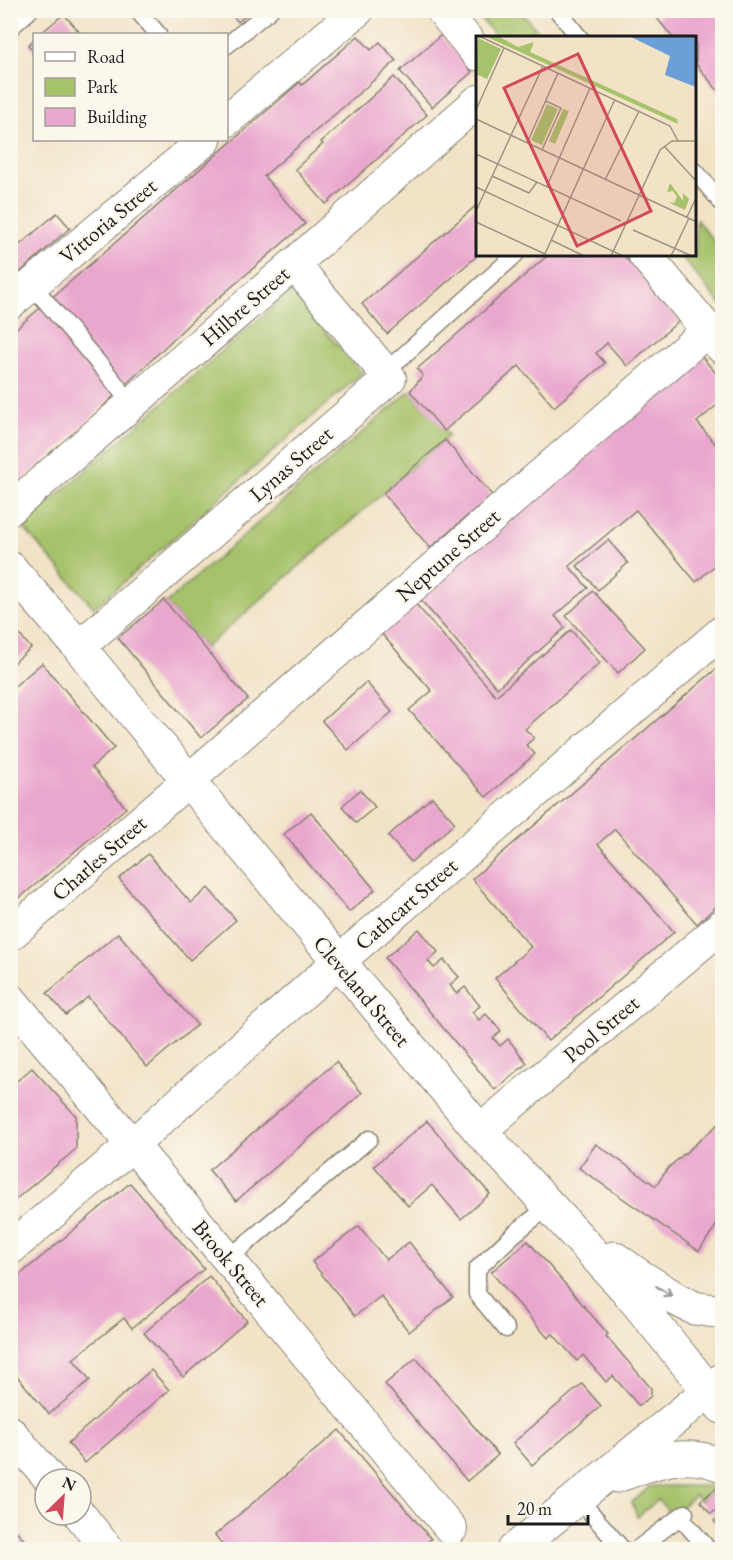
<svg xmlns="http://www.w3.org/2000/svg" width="733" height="1560" viewBox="0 0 733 1560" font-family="'EB Garamond',serif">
<rect width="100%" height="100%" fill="#fbf7ec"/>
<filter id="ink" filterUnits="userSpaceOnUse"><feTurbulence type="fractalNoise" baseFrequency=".0167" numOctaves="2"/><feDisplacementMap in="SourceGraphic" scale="12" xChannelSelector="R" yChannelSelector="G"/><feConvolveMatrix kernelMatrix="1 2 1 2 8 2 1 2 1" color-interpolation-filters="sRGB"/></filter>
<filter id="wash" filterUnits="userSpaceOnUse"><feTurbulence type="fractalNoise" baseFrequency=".008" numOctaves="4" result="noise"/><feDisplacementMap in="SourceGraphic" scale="24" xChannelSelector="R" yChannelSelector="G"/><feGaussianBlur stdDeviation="1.35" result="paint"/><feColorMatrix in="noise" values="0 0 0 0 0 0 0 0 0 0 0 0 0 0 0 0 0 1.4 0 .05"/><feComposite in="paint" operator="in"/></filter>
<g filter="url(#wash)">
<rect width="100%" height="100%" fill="#f2e3c7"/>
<g fill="#a6c26a" stroke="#616f43" stroke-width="1.5">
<polygon points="474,11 520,11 543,37 497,37"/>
<polygon points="696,219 722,251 722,306 680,255 696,255"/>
<polygon points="290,292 362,373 94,608 22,526"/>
<polygon points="410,391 449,436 205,648 166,603"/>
<polygon points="655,1486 719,1486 700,1501 695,1495 672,1515 658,1500 637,1517 632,1502 649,1487"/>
</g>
<g id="blocks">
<g fill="#eaa7ce">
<polygon points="228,10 251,10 238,22"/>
<polygon points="666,10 722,10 722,96 696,64 696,38 673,38 657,18"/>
<polygon points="64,14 81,34 40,34"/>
<polygon points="441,35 472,72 432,107 400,71"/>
<polygon points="358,36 371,50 380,42 396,61 264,176 305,224 194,319 59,449 10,491 10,334 300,82 302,85"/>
<polygon points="34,39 34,53 28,45"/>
<polygon points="394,77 427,115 326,204 295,169 323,144 321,142"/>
<polygon points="478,204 478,255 387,334 362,304"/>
<polygon points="57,213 70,228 10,281 10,253"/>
<polygon points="548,255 623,255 680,320 627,366 607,343 596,353 605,363 554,407 519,366 444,431 410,391 423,376 417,369"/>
<polygon points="701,356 722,380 722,401 697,422 722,452 722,559 696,582 636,510 569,566 588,588 555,616 565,628 497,688 419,598"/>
<polygon points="445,440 492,495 430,548 383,493"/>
<polygon points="608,540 628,563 598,590 577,566"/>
<polygon points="593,591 645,648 618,673 566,616"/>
<polygon points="164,600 248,699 201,738 118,638"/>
<polygon points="414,602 496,696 571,630 600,663 525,729 534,738 526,745 535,754 486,797 409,710 432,691 380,632"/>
<polygon points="10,624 31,648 10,666"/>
<polygon points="42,663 114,748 92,767 126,808 10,906 10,690"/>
<polygon points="722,664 722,901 697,924 615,829 598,844 674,932 548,1041 495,978 531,947 472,879"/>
<polygon points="366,682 392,712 348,750 322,721"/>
<polygon points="360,790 375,807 356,823 342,806"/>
<polygon points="432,797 455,823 411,862 388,836"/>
<polygon points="311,812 375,890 349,912 284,834"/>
<polygon points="148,854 191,903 208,888 236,920 190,960 119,879"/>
<polygon points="419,929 438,952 428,961 434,968 444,960 459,977 450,985 454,991 457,994 465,987 480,1006 472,1012 479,1020 486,1014 501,1031 493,1038 500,1046 508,1039 527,1063 495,1090 385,958"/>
<polygon points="118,933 197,1025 147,1067 88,997 66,1015 47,993"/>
<polygon points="336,1062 362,1093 236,1201 209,1170"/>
<polygon points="32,1068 76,1116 76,1149 10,1204 10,1087"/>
<polygon points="427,1121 490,1194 461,1219 432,1185 408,1206 374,1166"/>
<polygon points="722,1121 722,1217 699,1251 579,1168 596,1144 656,1186 668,1168"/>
<polygon points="130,1183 204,1269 132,1328 124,1318 73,1359 90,1380 49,1414 10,1368 10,1283"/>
<polygon points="359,1226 386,1260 409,1242 453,1297 409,1332 381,1296 355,1316 312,1262"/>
<polygon points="528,1241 608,1334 606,1336 651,1388 651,1396 639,1406 613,1376 606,1382 583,1355 577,1361 553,1334 548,1338 491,1272"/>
<polygon points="209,1276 247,1321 183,1377 144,1333"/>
<polygon points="416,1358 498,1455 467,1481 385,1384"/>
<polygon points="151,1370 169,1390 85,1463 68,1443"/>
<polygon points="582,1384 601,1406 532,1465 513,1443"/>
<polygon points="339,1430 431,1539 418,1550 227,1550 215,1535"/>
<polygon points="719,1486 722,1489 722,1505 711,1514 700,1501"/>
<polygon points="722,1514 722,1530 714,1521"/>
<polygon points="10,1524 21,1536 32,1550 10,1550"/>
</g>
</g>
</g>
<g filter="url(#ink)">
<use href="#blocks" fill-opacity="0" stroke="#878072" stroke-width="1.5"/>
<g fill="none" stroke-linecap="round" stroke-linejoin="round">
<g stroke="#878072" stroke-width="19">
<g id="lane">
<polyline points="137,10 158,34"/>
<polyline points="557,10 580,38"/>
<polyline points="10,28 30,10"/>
<polyline points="226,46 270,10"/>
<polyline points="696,172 722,203"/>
<polyline points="32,285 111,378 131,404"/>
<polyline points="385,372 515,255"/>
<polyline points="228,1259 369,1139"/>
<polyline points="506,1329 477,1294 477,1269 514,1234 549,1206"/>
<polyline points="578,1498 623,1550"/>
<polyline points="680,1517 709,1550"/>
<polyline points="636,1550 685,1513"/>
</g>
</g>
<g stroke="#878072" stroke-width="34">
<g id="street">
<polyline points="226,121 358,10"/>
<polyline points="10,303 205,140"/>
<polyline points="10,509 294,264 478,101"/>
<polyline points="79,647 390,378 294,264"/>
<polyline points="10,935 708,330"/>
<polyline points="10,999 228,1259 451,1529"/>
<polyline points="480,1131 722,926"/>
<polyline points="10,1249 132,1145 338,962 722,632"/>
<polyline points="10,1432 50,1479"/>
<polyline points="80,1515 108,1550"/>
</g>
</g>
<g stroke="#878072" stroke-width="35">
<g id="secondary">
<polyline points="442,10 478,54"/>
<polyline points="645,255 722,347"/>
</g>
</g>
<g stroke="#878072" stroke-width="35">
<g id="primary">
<polyline points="10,568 79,647 188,780 480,1131 626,1289 722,1407"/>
<polyline points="614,1258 638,1275 678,1300 694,1308 722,1312"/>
<path d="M617 1476C654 1462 684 1449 722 1465"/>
<polyline points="514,1550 722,1380"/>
</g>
</g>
<use href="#lane" stroke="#fff" stroke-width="16"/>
<use href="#street" stroke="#fff" stroke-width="32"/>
<use href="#secondary" stroke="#fff" stroke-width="33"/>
<use href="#primary" stroke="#fff" stroke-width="33"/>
</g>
<defs><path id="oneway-shaft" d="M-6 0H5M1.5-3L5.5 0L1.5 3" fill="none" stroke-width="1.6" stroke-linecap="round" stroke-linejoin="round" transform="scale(1.5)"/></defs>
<use stroke="#999" href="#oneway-shaft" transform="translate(664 1291) rotate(32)"/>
</g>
<g text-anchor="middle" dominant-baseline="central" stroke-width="4.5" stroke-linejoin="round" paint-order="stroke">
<g font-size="22" fill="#1c1c1c" stroke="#fbf7ec">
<text transform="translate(108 221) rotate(-40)">Vittoria Street</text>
<text transform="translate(245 306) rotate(-41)">Hilbre Street</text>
<text transform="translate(291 464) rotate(-41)">Lynas Street</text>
<text transform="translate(448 555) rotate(-41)">Neptune Street</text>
<text transform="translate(99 858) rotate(-41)">Charles Street</text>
<text transform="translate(406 904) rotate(-41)">Cathcart Street</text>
<text transform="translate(362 991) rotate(50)">Cleveland Street</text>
<text transform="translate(601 1029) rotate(-40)">Pool Street</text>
<text transform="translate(231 1263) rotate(50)">Brook Street</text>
</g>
</g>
<g transform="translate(476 36)">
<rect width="220" height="220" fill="#f2e3c7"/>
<path d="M9 0H22L42 11 58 6 54 16 201 83 202 88ZM2 2 25 13 11 43 0 38ZM71 68 82 73 66 109 55 104ZM87 73 93 75 79 108 73 105ZM194 147 207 165V157L213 163 209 174 192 166 198 167 201 161 197 155 191 156Z" fill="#a6c26a"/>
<path d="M153 0H220V51L189 39 194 20Z" fill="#6b9fd7"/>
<path fill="none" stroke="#9c9383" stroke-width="1.5" d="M3 0 194 90 202 105M0 74 28 12M0 83 221 186M51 107 82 37M188 110 221 146M66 114 85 72 70 65M0 118 145 185M16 140 53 157 61 146M129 144 163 75M71 150 114 52M0 151 147 220M0 175 67 30M211 181 221 160M0 186 69 218M157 194 216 220M75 204 108 220M68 220 139 63M135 220 184 114 196 105H221M195 220 213 182"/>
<path fill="#d1495b" fill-opacity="0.15" stroke="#d1495b" stroke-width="3" d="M102 18 175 175 101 210 28 52Z"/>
<rect width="220" height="220" fill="none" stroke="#1c1c1c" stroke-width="3"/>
</g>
<rect width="733" height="1560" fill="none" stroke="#fbf7ec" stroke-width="36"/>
<rect x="33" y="33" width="195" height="108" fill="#fbf7ec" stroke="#a29f99" stroke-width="1.5"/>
<rect x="45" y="52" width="30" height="9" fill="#ffffff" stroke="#a29f99" stroke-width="1.5"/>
<text x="87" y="63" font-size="18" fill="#1c1c1c">Road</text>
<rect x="45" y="78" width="30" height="18" fill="#a6c26a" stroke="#a29f99" stroke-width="1.5"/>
<text x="87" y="93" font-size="18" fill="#1c1c1c">Park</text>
<rect x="45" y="108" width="30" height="18" fill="#eaa7ce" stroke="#a29f99" stroke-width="1.5"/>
<text x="87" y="123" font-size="18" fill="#1c1c1c">Building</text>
<g transform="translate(63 1497) rotate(25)"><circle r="28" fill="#fbf7ec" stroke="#a29f99" stroke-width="1.5"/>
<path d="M0-4.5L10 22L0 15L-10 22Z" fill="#d1495b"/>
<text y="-9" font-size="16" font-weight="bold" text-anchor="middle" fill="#1c1c1c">N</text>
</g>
<path d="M508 1515v9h80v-9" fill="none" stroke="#1c1c1c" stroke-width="3"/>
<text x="517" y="1515" font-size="18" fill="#1c1c1c" stroke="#fbf7ec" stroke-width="4.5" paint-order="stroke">20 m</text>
</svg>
